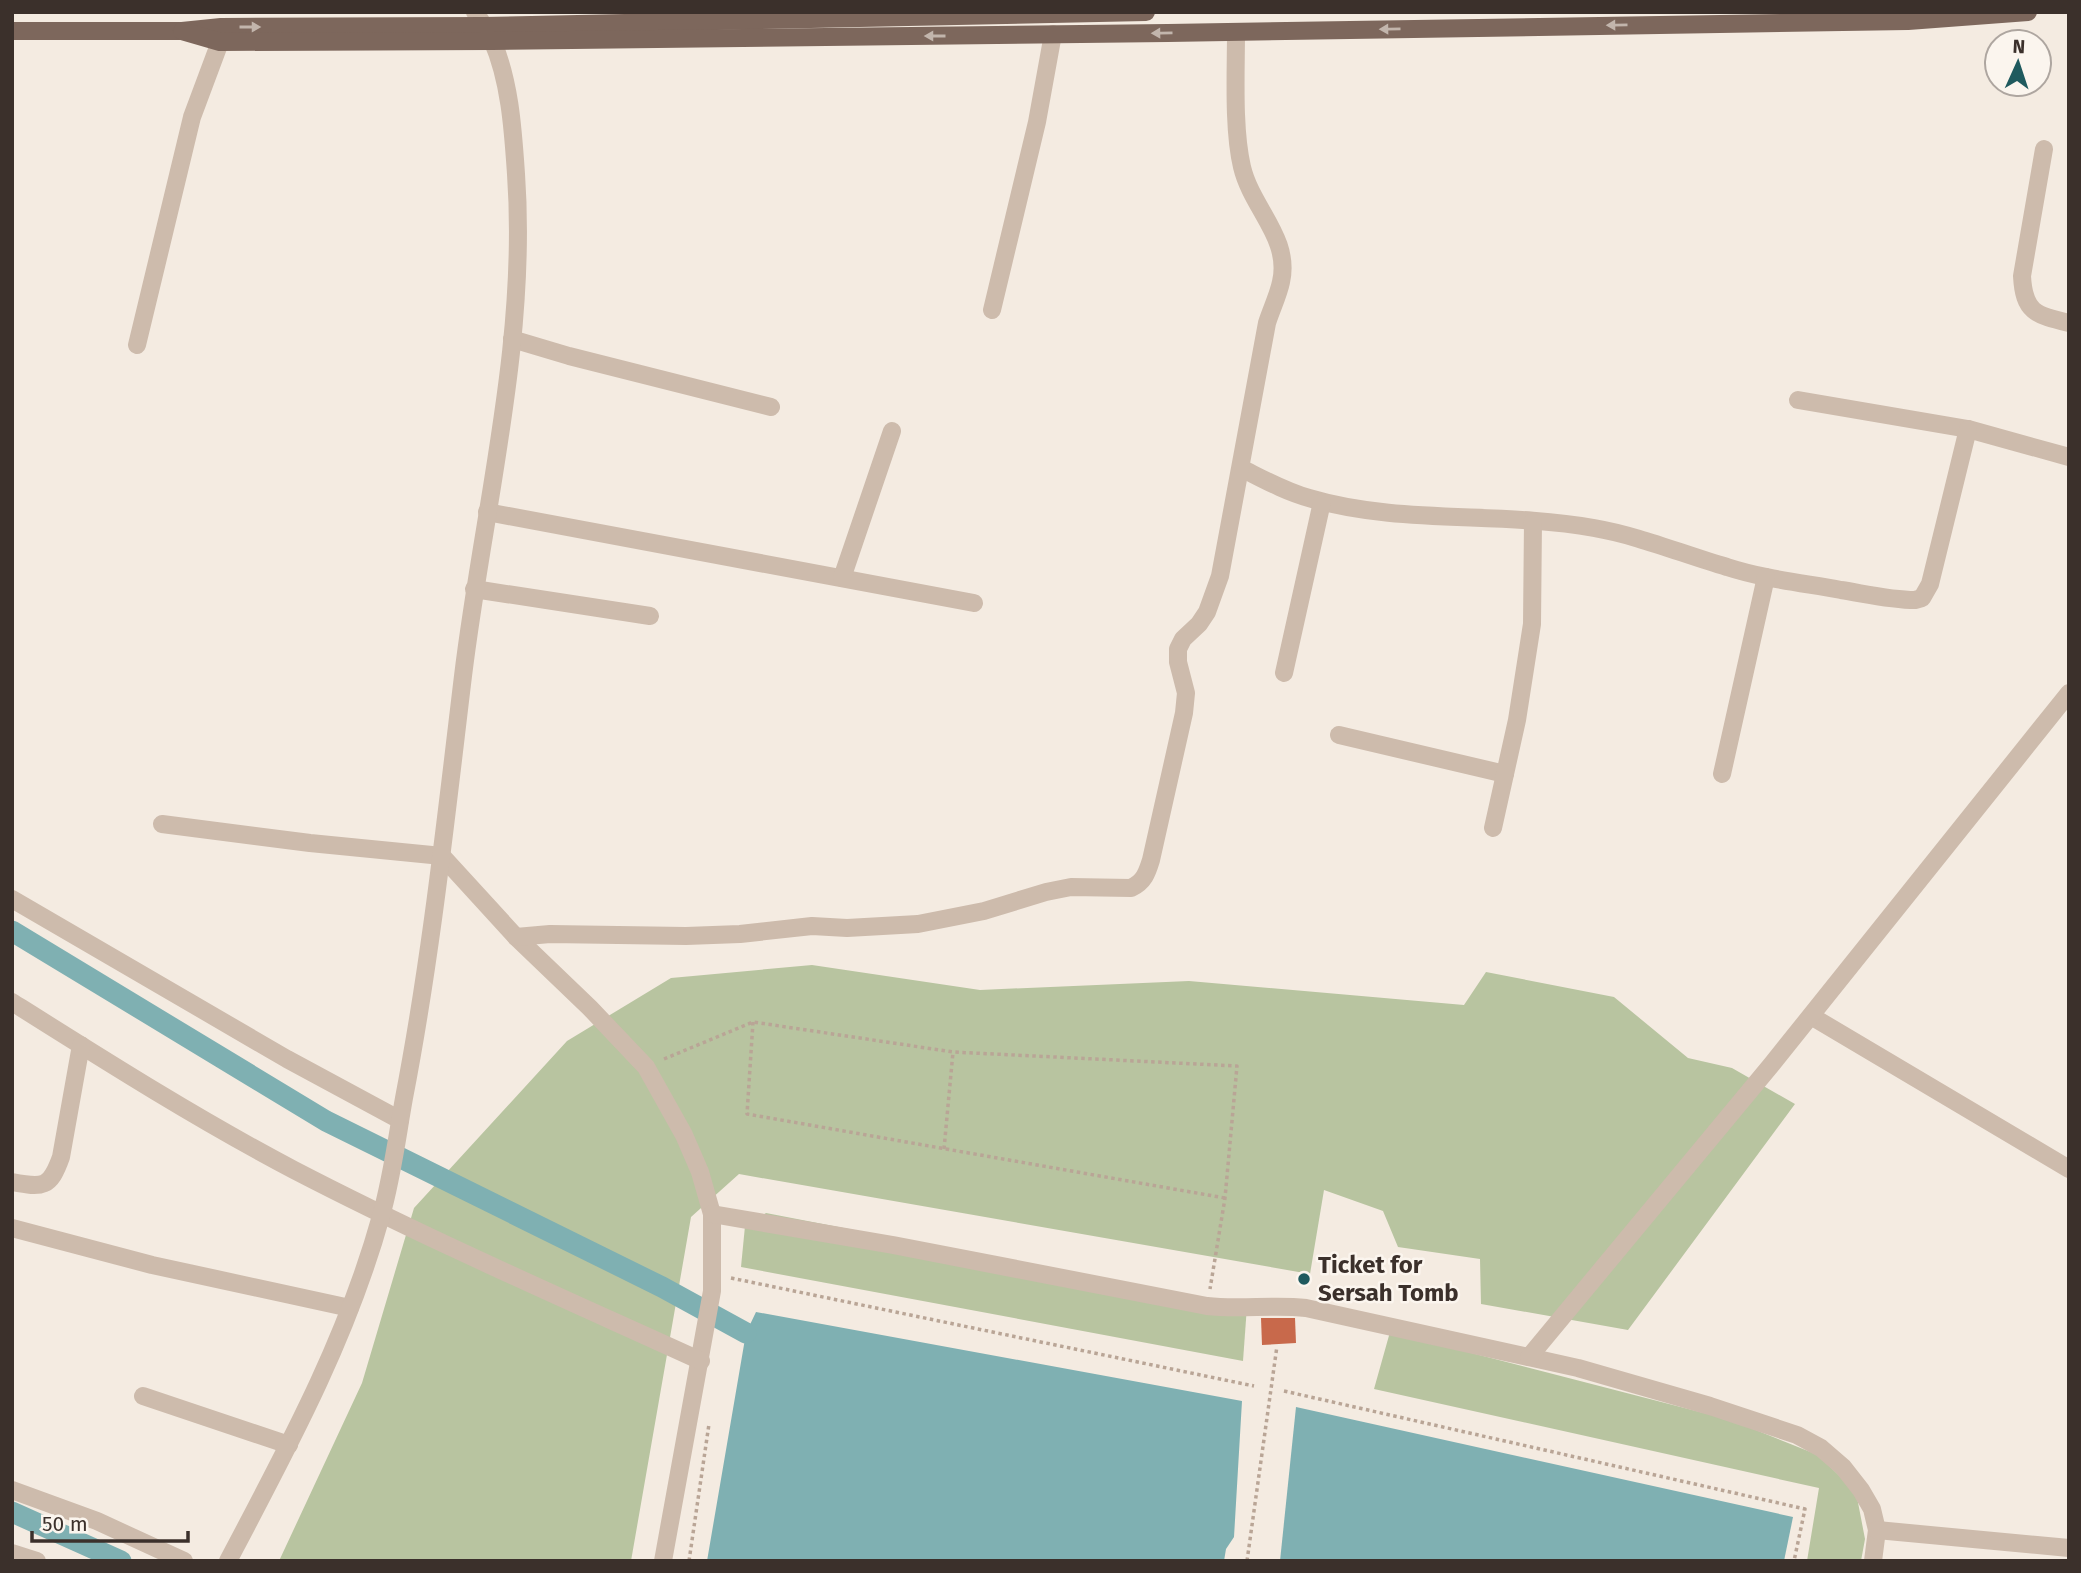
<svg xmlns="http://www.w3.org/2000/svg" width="2081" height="1573" viewBox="0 0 2081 1573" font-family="'Fira Sans',sans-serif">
<rect width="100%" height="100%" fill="#f4ebe1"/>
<g fill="#b8c4a0">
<polygon points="812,965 980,990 1189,981 1464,1005 1486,972 1614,997 1688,1058 1732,1068 1795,1104 1628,1330 1481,1304 1480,1259 1398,1247 1383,1211 1324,1190 1310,1274 739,1174 691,1217 631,1561 279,1561 362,1383 414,1208 567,1041 671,978"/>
<polygon points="766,1213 1247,1306 1243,1361 741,1267 745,1226"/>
<polygon points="1390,1332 1731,1420 1818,1455 1856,1492 1865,1539 1861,1561 1807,1561 1819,1488 1374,1389"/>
</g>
<g fill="#7fb0b2">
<polygon points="756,1312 1242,1401 1234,1537 1226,1549 1224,1561 707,1561 746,1333"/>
<polygon points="1296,1407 1793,1517 1784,1561 1280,1561"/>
</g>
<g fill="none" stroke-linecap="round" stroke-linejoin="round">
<g stroke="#7fb0b2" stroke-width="21">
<polyline points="12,931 326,1121 662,1287 746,1333"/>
<polyline points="12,1512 121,1561"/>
</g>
</g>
<polygon fill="#c8694b" points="1261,1318 1295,1318 1296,1343 1262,1345"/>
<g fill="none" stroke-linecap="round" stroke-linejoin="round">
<g stroke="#b9a596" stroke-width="3.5" stroke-dasharray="3.5 3.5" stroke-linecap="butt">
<polyline points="753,1022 747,1114 1225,1198"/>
<polyline points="664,1059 753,1022 953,1052 1237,1066 1225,1198 1210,1289"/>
<polyline points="944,1149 953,1052"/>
<polyline points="731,1278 1254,1386"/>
<polyline points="1284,1391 1805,1509 1794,1561"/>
<polyline points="689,1561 709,1424"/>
<polyline points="1247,1561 1277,1346"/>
</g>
<g stroke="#cdbbac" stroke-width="18">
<path d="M2044 149 2022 276C2024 312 2035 315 2069 323"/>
<polyline points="992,310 1037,122 1053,34"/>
<polyline points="512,339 569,356 771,407"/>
<polyline points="137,345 192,117 220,42"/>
<polyline points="1798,400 1968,429 2069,457"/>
<path d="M1241 468C1263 479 1284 491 1309 498 1399 525 1501 511 1594 528 1640 536 1682 554 1727 567 1764 579 1803 583 1841 590 1866 594 1891 600 1915 600L1922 598 1930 584 1968 429"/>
<polyline points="487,512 974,603"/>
<polyline points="842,578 892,431"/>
<polyline points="474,589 650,616"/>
<polyline points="1284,673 1322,502"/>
<polyline points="1339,735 1505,774"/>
<polyline points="1722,774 1766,577"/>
<polyline points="162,824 310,843 442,856 516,937 590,1008 646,1067 684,1135 700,1172 712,1214 712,1291 663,1561"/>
<polyline points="1493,828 1517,720 1532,624 1533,521"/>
<polyline points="12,899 287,1059 400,1120"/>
<path d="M516 937 550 934 686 936 740 934 812 926 847 928 918 924 984 911 1046 892 1071 887 1131 888C1144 882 1147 873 1151 860L1184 713 1186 693 1178 662V649L1183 639 1199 624 1207 612 1220 576 1267 323C1271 310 1278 296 1281 282 1291 238 1252 209 1242 167 1233 129 1236 72 1236 32"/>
<path d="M12 1002C104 1060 197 1119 294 1170 427 1239 565 1299 701 1361"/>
<polyline points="1811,1016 2069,1169"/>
<path d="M12 1182C43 1188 50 1188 61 1157L81 1045"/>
<path d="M712 1214 893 1245 1207 1306C1240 1310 1273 1304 1306 1308L1578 1368 1710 1406 1797 1435 1821 1448 1843 1467 1861 1490 1872 1509 1877 1530 1873 1561"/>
<polyline points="12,1228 152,1265 350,1308"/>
<polyline points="1529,1357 1772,1064 2069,693"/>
<polyline points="143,1396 289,1445"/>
<polyline points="12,1490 97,1521 184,1561"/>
<polyline points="1877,1530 2069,1548"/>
<polyline points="12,1553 37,1561"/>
<path d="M228 1561C287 1449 347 1339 381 1216 392 1178 397 1137 404 1098 431 958 446 817 463 676 483 510 528 343 516 174 513 130 510 81 492 40 487 30 481 21 475 12"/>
</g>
<g stroke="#7d675c" stroke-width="18">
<polyline points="12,31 182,31 221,27 484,26 1146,12"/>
<polyline points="182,31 220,42 492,41 1168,33 1908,21 2028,12"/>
</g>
</g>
<defs><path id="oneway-solid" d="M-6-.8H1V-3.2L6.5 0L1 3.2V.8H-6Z" transform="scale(1.75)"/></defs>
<g fill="#c2b5ac">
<use href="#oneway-solid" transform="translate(1617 25) rotate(179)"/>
<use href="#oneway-solid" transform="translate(250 27)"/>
<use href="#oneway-solid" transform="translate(1390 29) rotate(179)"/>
<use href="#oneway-solid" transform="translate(1162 33) rotate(179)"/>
<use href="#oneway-solid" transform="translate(935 36) rotate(180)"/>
</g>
<circle fill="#1f5a5e" stroke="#fbf5ee" stroke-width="2.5" cx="1304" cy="1279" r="7"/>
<g text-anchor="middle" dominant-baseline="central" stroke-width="5" stroke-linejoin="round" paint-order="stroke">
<g font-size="24" font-weight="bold" fill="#3b302b" stroke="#fbf5ee" text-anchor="start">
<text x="1318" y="1265">Ticket for<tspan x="1318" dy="28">Sersah Tomb</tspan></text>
</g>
</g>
<rect width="2081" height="1573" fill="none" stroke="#3b302b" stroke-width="28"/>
<g transform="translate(2018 63) rotate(3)"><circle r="33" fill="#fbf5ee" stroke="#aea6a0" stroke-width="2"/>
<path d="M0-5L12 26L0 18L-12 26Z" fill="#1f5a5e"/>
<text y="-10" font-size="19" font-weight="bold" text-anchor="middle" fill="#3b302b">N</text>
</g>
<path d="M32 1531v10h156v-10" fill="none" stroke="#3b302b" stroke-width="3.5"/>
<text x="42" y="1531" font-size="21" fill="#3b302b" stroke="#fbf5ee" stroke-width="5" paint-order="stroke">50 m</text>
</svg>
